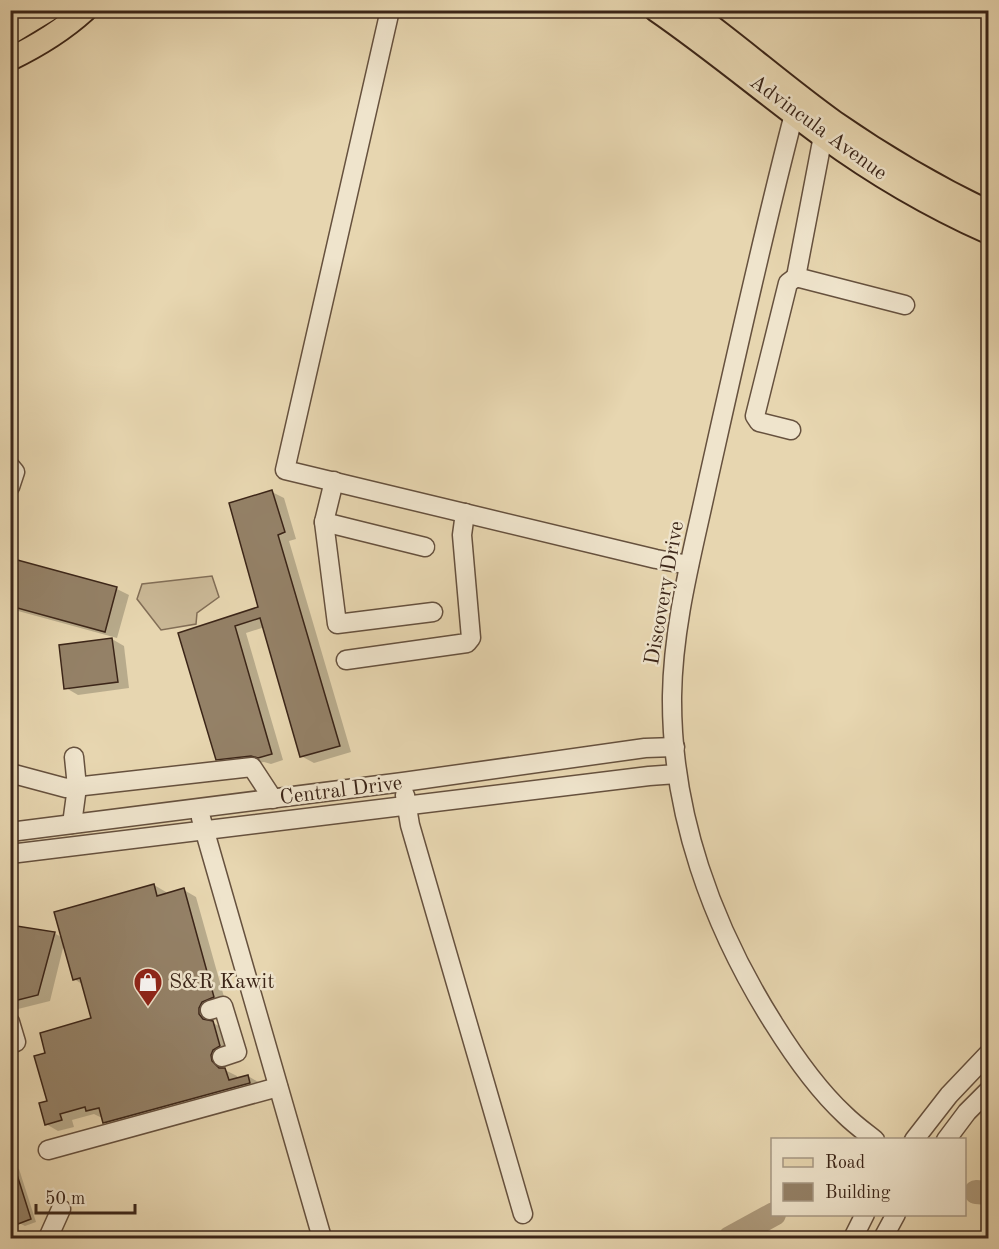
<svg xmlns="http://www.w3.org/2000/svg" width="999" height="1249" viewBox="0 0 999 1249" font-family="'Old Standard TT',serif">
<rect width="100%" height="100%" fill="#e7d6b0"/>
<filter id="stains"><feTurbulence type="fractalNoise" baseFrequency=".00333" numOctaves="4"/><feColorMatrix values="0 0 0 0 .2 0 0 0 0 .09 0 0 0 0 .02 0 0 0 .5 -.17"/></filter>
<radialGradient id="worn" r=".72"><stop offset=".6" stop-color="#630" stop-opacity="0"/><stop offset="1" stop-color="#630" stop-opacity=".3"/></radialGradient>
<polygon fill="#cab896" stroke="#826e57" stroke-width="1.5" points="212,576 219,597 197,613 196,624 161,630 137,599 142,584"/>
<g fill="#0003">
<polygon points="272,492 284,498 296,539 289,541 351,752 314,763 301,756 265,627 246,633 283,760 271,764 264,762 229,766 217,759 180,634 259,608"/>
<polygon points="10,559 117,589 129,595 117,638 18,611 13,631 10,630"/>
<polygon points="112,639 124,646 129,688 78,695 66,688"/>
<polygon points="154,885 166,892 166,895 184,890 196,897 226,1004 211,1015 211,1022 225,1029 231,1053 223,1063 223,1069 237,1076 238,1079 248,1076 260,1083 116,1129 104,1122 103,1116 100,1117 94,1114 72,1120 74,1127 58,1131 46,1124 49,1102 47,1054 93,1019 82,984 74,979 64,944 50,1001 10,1011 10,927 54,933 63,938"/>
<polygon points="13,1166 19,1169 36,1222 25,1226 19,1223"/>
</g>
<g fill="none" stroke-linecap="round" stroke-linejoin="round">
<g stroke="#ad9a7c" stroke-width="24">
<polyline points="976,1192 988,1193"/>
<polyline points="730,1238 774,1214"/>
</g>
</g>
<g fill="#948167" stroke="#3b2518" stroke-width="1.5">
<polygon points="272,490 285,532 278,535 340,746 300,757 260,618 235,626 272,754 258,758 251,756 216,760 178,633 258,607 229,503"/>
<polygon points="10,558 117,587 105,632 10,606"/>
<polygon points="112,638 118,682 64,689 59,645"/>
<polygon points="154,884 157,896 184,888 214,997 202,1002 199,1008 199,1014 203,1019 213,1021 220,1046 213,1050 211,1055 212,1061 219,1068 225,1068 229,1080 248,1075 250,1083 103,1123 99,1108 86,1111 85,1107 60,1114 62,1120 45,1125 39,1103 47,1101 34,1056 45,1053 40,1033 91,1018 80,978 73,980 54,912"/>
<polygon points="10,925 55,932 38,995 10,1002"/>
<polygon points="10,1162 13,1162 31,1219 18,1224 10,1201"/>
</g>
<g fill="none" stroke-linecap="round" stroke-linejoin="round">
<g stroke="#66513e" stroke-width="21">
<g id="minor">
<polyline points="390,10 285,470 656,559 689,565"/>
<path d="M794 114C762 237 735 360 707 485 692 555 673 624 672 696 671 813 712 926 774 1024 794 1056 817 1089 845 1115 854 1124 865 1132 875 1140"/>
<polyline points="796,277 823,136"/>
<polyline points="791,430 759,422 755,416 788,283 796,277 905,305"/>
<polyline points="10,466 15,472 10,487"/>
<polyline points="334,481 324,522 337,624 433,612"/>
<polyline points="324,522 425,547"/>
<polyline points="346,660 467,643 471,638 462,535 465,513"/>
<polyline points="10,773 66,788 252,767 273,799"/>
<polyline points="405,795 410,825 523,1214"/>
<polyline points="201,818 322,1238"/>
<polyline points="72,824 77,787 74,757"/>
<polyline points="10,832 403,782 645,748 675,747"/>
<polyline points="10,854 649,776 677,774"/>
<polyline points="210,1010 223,1006 237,1052 222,1057"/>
<polyline points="10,1022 16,1042 10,1044"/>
<polyline points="914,1140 949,1095 988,1054"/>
<polyline points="946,1140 967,1112 988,1091"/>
<polyline points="48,1150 278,1087"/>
<polyline points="48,1238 61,1209"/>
<polyline points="853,1238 865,1214"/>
<polyline points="883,1238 896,1214"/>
</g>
</g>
<g stroke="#3b2518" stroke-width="26">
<g id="major">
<path d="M656 10C714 50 767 95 823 136 875 174 930 206 988 232"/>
<path d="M689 10C739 46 785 87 834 122 883 156 934 186 988 212"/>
<polyline points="10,33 48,10"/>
<path d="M10 59C37 46 63 30 85 10"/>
</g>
</g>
<use href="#minor" stroke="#efe4cc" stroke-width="18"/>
<use href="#major" stroke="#e7d6b0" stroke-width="22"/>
</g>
<defs>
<g id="shop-pin" transform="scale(1.5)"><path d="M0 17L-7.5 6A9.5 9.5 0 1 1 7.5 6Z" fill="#8f2418" stroke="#efe4cc"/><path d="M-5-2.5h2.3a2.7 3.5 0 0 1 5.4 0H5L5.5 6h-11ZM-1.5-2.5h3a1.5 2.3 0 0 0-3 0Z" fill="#fff"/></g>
</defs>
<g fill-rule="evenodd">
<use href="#shop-pin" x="148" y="982"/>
</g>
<g text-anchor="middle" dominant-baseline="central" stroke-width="5" stroke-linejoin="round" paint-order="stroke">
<g font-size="21" fill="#3b2518" stroke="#efe4cc">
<text transform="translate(818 128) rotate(36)">Advincula Avenue</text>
<text transform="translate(665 593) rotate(-80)">Discovery Drive</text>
<text transform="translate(341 791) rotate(-7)">Central Drive</text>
</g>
<g font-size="21" fill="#3b2518" stroke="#efe4cc" text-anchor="start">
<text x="169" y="982">S&amp;R Kawit</text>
</g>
</g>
<rect width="999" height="1249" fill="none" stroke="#e7d6b0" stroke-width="36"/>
<rect x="12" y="12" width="975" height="1225" fill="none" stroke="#3b2518" stroke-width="3"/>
<rect x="18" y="18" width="963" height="1213" fill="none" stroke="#3b2518" stroke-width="1.5"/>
<rect x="771" y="1138" width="195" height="78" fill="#efe4cc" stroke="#a79884" stroke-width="1.5"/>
<rect x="783" y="1158" width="30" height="9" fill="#e7d6b0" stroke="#a79884" stroke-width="1.5"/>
<text x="825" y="1168" font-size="18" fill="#3b2518">Road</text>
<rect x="783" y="1183" width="30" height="18" fill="#948167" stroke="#a79884" stroke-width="1.5"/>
<text x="825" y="1198" font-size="18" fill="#3b2518">Building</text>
<path d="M36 1204v9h99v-9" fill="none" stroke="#3b2518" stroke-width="3"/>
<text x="45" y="1204" font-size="18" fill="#3b2518" stroke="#efe4cc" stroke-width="4.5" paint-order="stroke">50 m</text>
<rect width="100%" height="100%" filter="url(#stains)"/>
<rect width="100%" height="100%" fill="url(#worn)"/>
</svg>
